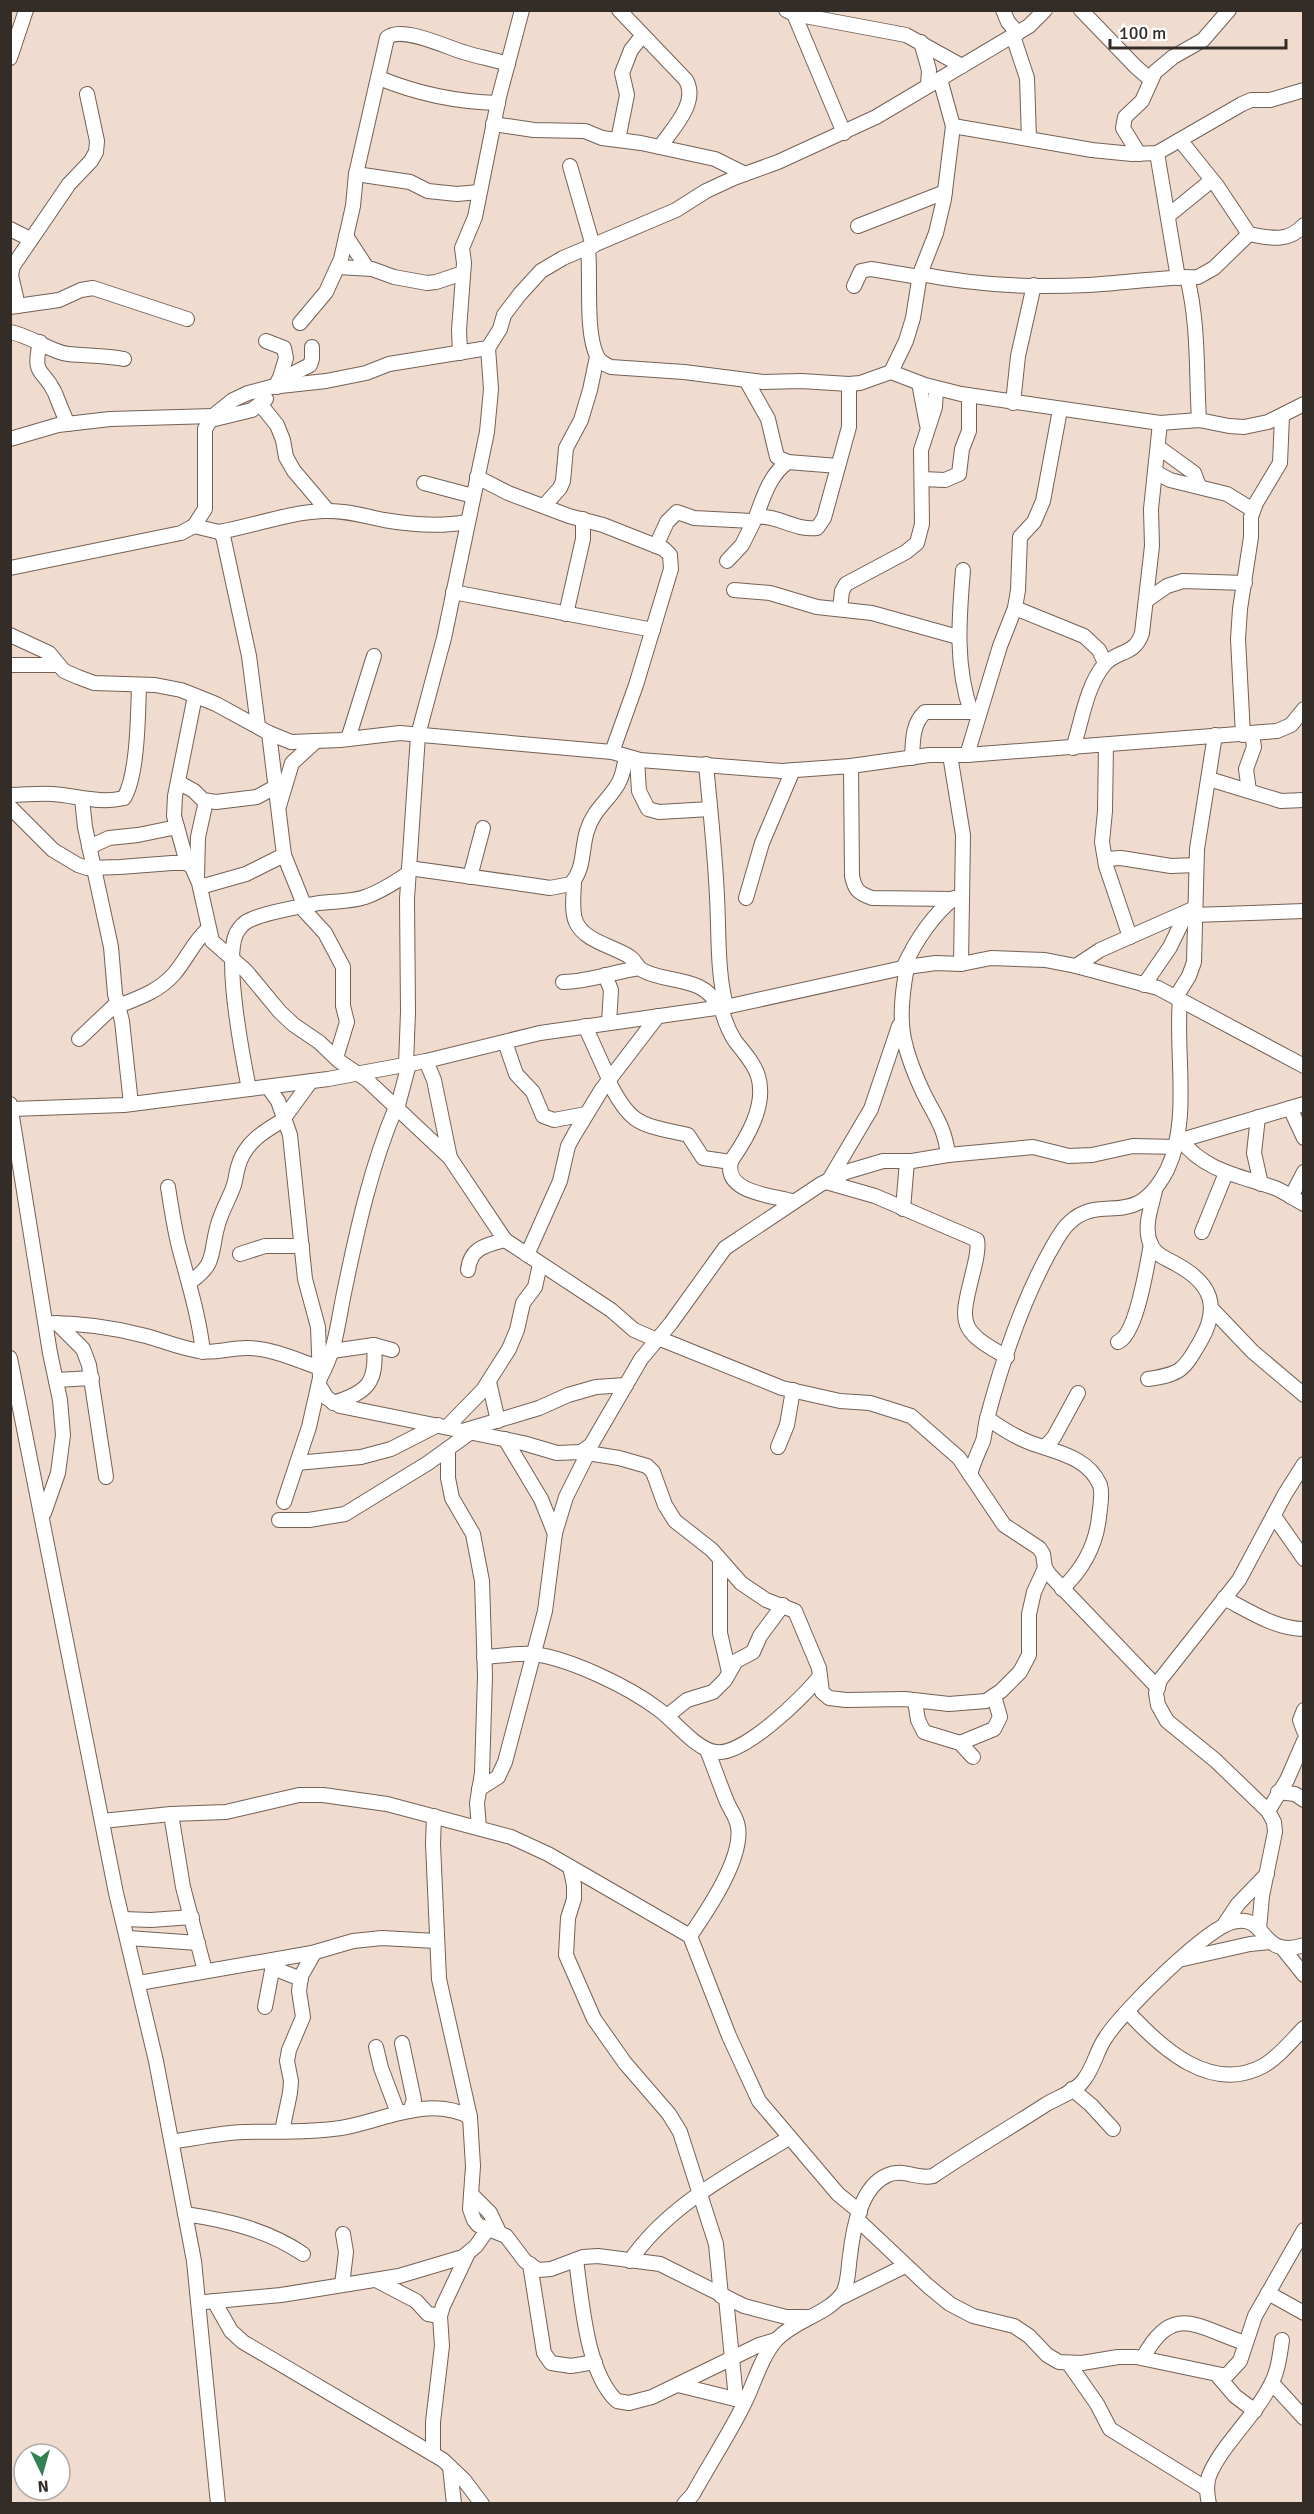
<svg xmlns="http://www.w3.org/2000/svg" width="1314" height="2514" viewBox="0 0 1314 2514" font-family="Signika,sans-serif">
<rect width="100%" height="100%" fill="#f0dcce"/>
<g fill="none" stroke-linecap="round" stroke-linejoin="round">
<g stroke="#736155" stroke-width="16">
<g id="minor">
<path d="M619 10 686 80C699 103 672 129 660 147"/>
<polyline points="786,10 794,14 906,35 962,66"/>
<polyline points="1003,10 1008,22 1018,33"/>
<polyline points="1081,10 1136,67 1151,80"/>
<polyline points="794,14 844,133"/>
<polyline points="1013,36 1027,78 1029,139"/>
<polyline points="921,42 929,70 928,85"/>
<polyline points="10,58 26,10"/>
<path d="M379 78C418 94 456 102 498 103"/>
<polyline points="493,124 534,130 585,131 602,138 641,143 715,159 745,174"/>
<polyline points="953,126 1092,150 1132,154 1157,153 1242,104 1251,100 1270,100 1304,90"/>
<polyline points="618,140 627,95 622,73 631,50 642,36"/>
<path d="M1180 140 1217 186 1249 234C1270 238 1288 243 1304 225"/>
<polyline points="1157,153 1178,278"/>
<polyline points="1139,154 1123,128 1125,117 1142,101 1155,72 1173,57 1203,40 1229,10"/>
<polyline points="570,166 593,246"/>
<polyline points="356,174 410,182 428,191 457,194 479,192"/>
<polyline points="1169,215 1212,180"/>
<polyline points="858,226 945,192"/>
<polyline points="10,229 30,239"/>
<polyline points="346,236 367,268"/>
<path d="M588 248C591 277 585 332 597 356 600 363 605 364 611 367L684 372 763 382 801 381 849 384 860 383 891 372 925 385 961 394 1160 423 1199 420 1229 426 1244 427 1268 422 1304 404"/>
<polyline points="338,267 372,269 394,277 427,283 436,282 463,273"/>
<path d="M920 274C975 285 1032 288 1088 285 1125 283 1162 277 1198 277L1214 268 1249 234"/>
<path d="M1187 277C1199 325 1196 372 1199 420"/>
<polyline points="854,286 861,271 871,269 919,277"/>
<polyline points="18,306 11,275 13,266 69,184 91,161 96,152 97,141 87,94"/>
<polyline points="10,307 59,300 81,290 93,288 187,319"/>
<path d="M300 323 326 292 341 259 353 206 356 174 387 38C401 25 446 47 463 52 478 57 493 59 508 64"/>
<path d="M10 332C32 336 50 352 68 354 87 356 105 355 124 359"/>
<polyline points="266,341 284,348 286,358 277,387"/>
<path d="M40 342C32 378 43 367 55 393 59 403 63 414 68 424"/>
<polyline points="460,353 459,330 464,263 462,248 475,217 499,97 522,10"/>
<polyline points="891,372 906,341 913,318 920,274 936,233 944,199 953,126 940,79"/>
<polyline points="746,380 768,419 777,457 788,462 838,466"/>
<polyline points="278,381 310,365 312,359 312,347"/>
<polyline points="919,383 927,425"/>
<polyline points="1013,403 1018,356 1034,285"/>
<polyline points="260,404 277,425 283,440 286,457 294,471 328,511"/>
<polyline points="211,420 252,410 266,399"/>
<polyline points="10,439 58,425 110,419 213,416"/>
<polyline points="1158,447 1194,473 1199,486"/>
<polyline points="1155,472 1170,480 1227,494 1253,510"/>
<polyline points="477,477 508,493 569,516 603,525 664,549 670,555 671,569 636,685 612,752"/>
<polyline points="922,479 945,480 959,474 962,449 969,431 969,396"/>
<polyline points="424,483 473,496"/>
<polyline points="544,506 560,488 563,481 566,448 581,420 590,390 597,357"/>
<path d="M756 517C763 498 770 474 788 462"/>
<polyline points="194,526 219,532 223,536 249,656 258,726"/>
<path d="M219 532C254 526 289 512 324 511 345 510 364 516 384 520 413 525 439 527 467 522"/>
<polyline points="656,546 667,522 677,512 694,518 752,521"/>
<path d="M727 561 742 545 756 517C776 514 795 531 817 528L824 518 849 427V384"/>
<polyline points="10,568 181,533 194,526 205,509 205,429 213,416 233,400 248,393 271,387 326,381 366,373 389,364 488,348 500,329 504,315 520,294 541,271 563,258 676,210 706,191 734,178 778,162 876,117 1029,26 1045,10"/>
<path d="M963 570C959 619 955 665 971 712"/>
<polyline points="734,590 770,593 817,607 872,613 958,637"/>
<polyline points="453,592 653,630"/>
<polyline points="1147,600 1167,586 1183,581 1245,583"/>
<polyline points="1015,608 1084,636 1099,650 1105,663"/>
<polyline points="840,609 842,591 846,584 906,552 917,543 922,524 921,450 935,407 936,388"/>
<polyline points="566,614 583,539 583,519"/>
<polyline points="10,635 49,653 64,671 78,677 94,683 155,685 181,690 216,704 269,733 291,742 340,740 400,733 612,752 640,760 782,771 851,766 929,755 967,755 1277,731 1291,725 1304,709"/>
<polyline points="10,665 57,665"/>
<polyline points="269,733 284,855 305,907"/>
<polyline points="1243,735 1238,639 1240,609 1251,537 1251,517 1256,503 1280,463 1282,416"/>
<polyline points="348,739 374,656"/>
<polyline points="1106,745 1105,811 1102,842 1106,866 1130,937"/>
<path d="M1073 748C1082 721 1086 687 1104 665 1116 650 1135 656 1142 633L1152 546 1151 509 1160 423"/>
<polyline points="950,755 963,835 961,964"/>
<polyline points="967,755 1000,646 1015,608 1018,590 1020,537 1034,522 1043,501 1060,410"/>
<path d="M912 758C913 741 912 724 925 712H979"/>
<polyline points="637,760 639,791 648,809 659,812 710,809"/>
<path d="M706 764C710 808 715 852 717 897 719 933 717 971 726 1006"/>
<path d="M851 766 852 876C855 890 858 893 872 898L952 899"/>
<polyline points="1209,779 1281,801 1304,800"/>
<polyline points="178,782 194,791 203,800 216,802 257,797 275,787"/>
<polyline points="1249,791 1246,769 1254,747 1252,734"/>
<path d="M10 795C25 795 39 793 53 794 78 796 100 804 124 798 138 775 138 713 139 685"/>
<polyline points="82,799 85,827 111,947 115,994 122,1021 131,1104"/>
<polyline points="279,806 292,763 315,742"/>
<polyline points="10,807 53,850 78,865 87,868 120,867 172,863 187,863 192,867 199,883 212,941 246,971 280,1012 294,1025 319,1042 339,1061 367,1080 450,1158 505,1240 611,1310 634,1330 657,1340"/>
<polyline points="89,847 109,838 138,835 177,827"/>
<polyline points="1105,859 1121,858 1171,866 1196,865"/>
<polyline points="187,863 174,816 175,796 195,696"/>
<path d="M409 868 537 886 550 888 571 884C585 868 581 850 587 831 593 810 609 800 618 784 623 776 624 766 626 757"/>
<polyline points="197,876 198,837 206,801"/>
<polyline points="470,877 483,828"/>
<path d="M574 880C574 893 571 911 576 922 584 941 613 946 630 957 635 960 637 967 642 970 666 984 705 975 718 1007"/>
<polyline points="200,887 246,874 284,855"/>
<polyline points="746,898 762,843 793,770"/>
<polyline points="302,908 325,933 343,967 343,1006 347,1022 336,1058"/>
<polyline points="1194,915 1304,911"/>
<polyline points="1076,966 1100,950 1195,908"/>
<path d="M907 967C897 1019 900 1043 923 1092 934 1115 945 1127 948 1155"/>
<path d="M903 968C915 942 932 916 954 898"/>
<polyline points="605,975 611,990 609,1023"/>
<path d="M563 982C589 982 613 972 639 968"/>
<polyline points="1144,985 1170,947 1187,912"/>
<polyline points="1176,997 1189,976 1194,962 1197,849 1215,735"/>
<path d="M118 1006C139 998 159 991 174 974 187 959 193 942 208 929"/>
<path d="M721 1007C724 1019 728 1030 735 1041 743 1051 754 1063 758 1076 767 1105 747 1138 731 1161 723 1193 771 1195 792 1201"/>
<polyline points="585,1026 609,1079"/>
<polyline points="79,1039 117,1003"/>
<polyline points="505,1042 516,1074 533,1092 543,1116 554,1120 586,1114"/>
<polyline points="426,1061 434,1080 450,1158"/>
<polyline points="406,1065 408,1012 407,899 418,735 444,638 487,432 491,389 488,348"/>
<path d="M608 1080C631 1127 641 1124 688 1135L703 1158 731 1162"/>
<polyline points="268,1087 278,1101 290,1135 305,1279 318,1327 320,1378 309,1427 284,1502"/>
<path d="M249 1089C243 1059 224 961 236 934 238 930 243 923 248 921 262 913 302 906 319 903 334 901 351 902 365 897 381 892 395 882 409 873"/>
<polyline points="10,1104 50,1353 60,1400 63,1435 58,1473 44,1513"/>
<polyline points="1290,1108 1304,1138"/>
<polyline points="12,1109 124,1105 328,1079 426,1061 540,1033 730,1006 907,967 936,963 961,964 991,958 1045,960 1076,966 1158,988 1304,1066"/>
<polyline points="397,1109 409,1064"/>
<polyline points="1258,1117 1254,1153 1261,1184"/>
<polyline points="284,1118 311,1081"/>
<path d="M1181 1140C1204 1171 1241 1176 1275 1188 1285 1192 1294 1199 1304 1204"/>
<polyline points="1178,1141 1304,1104"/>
<polyline points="829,1180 871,1109 899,1026"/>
<path d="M826 1182 875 1196 977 1240C979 1249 976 1259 974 1268 961 1322 955 1329 1007 1357"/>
<path d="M168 1187C171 1206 174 1227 179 1247 188 1281 199 1316 203 1352"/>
<polyline points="1291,1197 1304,1172"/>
<polyline points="903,1209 907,1161"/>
<polyline points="1202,1232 1226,1173"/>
<polyline points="240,1254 265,1246 302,1246"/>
<polyline points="527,1255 560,1181 568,1146 574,1135 602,1089 658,1016"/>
<path d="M468 1270C470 1248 486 1245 505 1240"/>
<path d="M190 1282C216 1264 210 1255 217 1228 221 1211 229 1200 234 1185 236 1179 236 1173 238 1167 244 1143 264 1131 285 1119"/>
<polyline points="1211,1308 1253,1352 1304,1395"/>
<path d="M46 1323C80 1323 113 1327 146 1336 164 1341 180 1348 199 1351 215 1354 233 1347 249 1348 274 1349 297 1360 320 1368"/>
<polyline points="57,1323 83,1349 89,1365 106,1477"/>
<polyline points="658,1338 782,1388 840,1401 870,1403 911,1416 959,1458 1004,1525 1039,1548 1043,1554 1045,1568 1049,1574 1158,1688"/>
<path d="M1118 1342C1137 1334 1147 1265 1151 1244"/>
<polyline points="332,1351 374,1345 392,1350"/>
<polyline points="10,1358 116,1893 156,2061 194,2261 218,2504"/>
<path d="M321 1376C336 1349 338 1322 344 1293 357 1230 371 1166 396 1107"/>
<path d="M1148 1379C1181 1374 1183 1371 1200 1342 1221 1306 1211 1283 1176 1264 1167 1259 1156 1255 1151 1245 1143 1228 1151 1208 1155 1191"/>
<polyline points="56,1380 92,1378"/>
<polyline points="489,1382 498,1421"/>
<polyline points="319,1385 327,1398 340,1406 523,1443 557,1453 581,1452 591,1445 641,1359 671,1323 725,1248 821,1184 846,1172 883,1161 912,1161 948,1155 1033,1147 1069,1156 1092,1155 1133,1146 1176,1147"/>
<path d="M333 1403C369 1392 377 1382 374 1345"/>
<path d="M987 1418C1001 1428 1015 1437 1031 1443 1056 1452 1088 1457 1100 1485 1103 1494 1100 1507 1099 1517 1096 1546 1083 1569 1062 1589"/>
<polyline points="447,1427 483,1390 509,1349 517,1330 523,1303 535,1287 540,1264"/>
<polyline points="466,1430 539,1408 568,1395 596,1387 626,1385"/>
<polyline points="505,1439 541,1499 555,1534"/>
<polyline points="778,1447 787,1425 793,1390"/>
<polyline points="1045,1447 1054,1437 1078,1393"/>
<polyline points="448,1449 448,1478 452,1498 473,1534 482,1581 485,1676 482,1773 477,1803 479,1828"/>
<polyline points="581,1452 619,1458 647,1466 653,1472 665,1505 675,1521 712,1550 741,1583 766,1600 795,1611 819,1668 822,1692 829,1698 846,1700 905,1699 949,1704 986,1701 1001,1691 1020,1672 1029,1655 1029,1614 1034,1592 1045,1568"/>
<polyline points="297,1463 361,1457 391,1449 438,1425"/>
<path d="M970 1475C973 1463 978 1453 983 1441 985 1434 985 1426 987 1419 1002 1362 1021 1304 1049 1253 1055 1243 1061 1230 1069 1223 1102 1191 1134 1233 1167 1170 1191 1121 1175 1053 1180 999"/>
<polyline points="1274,1516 1304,1559"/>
<polyline points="279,1520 309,1520 345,1514 428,1463 471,1432"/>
<polyline points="720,1560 720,1633 729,1672"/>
<path d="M1224 1598C1249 1611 1276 1629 1304 1629"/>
<path d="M484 1657C500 1656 518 1653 534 1654 571 1659 629 1687 658 1709 674 1720 696 1750 716 1752 743 1756 804 1697 820 1676"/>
<polyline points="915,1701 918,1720 924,1732 960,1743 973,1757"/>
<polyline points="1304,1710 1300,1720 1304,1731"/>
<polyline points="667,1716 687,1700 713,1692 725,1680 736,1661 753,1652 760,1636 783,1605"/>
<polyline points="960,1743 994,1729 1000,1717 994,1696"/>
<polyline points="479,1789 498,1777 505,1762 545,1611 555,1533 566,1497 588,1453"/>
<polyline points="1278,1792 1295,1794 1304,1800"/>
<polyline points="1268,1811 1287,1780 1304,1741"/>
<polyline points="171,1814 183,1887 205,1971"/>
<polyline points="434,1816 433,1844 439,1979 470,2117 473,2166 470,2209 474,2220 478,2225 506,2236 525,2261 538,2270 551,2269 583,2257 598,2256 660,2264 744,2306 786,2317 806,2317"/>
<polyline points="102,1821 171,1814 226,1812 299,1795 323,1795 387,1804 511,1837 548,1854 690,1936 729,2036 759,2101 838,2194 860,2212"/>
<polyline points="570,1867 574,1885 574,1899 568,1918 566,1955 594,2019 625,2063 669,2114 680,2132 716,2244 721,2296"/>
<polyline points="123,1919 151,1920 192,1917"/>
<polyline points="1224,1925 1238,1904 1267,1874"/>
<polyline points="1259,1929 1262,1896 1275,1832 1274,1822 1268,1811 1215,1760 1167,1721 1158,1705 1156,1693 1160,1680 1239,1580 1285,1494 1304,1464"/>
<path d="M690 1936C707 1911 743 1859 738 1827 737 1818 731 1811 727 1802 720 1785 714 1767 707 1750"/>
<polyline points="128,1938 198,1943"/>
<polyline points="1284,1950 1304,1975"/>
<polyline points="1183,1959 1250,1944 1270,1942"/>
<polyline points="273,1968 301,1979"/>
<polyline points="139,1983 312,1953 353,1941 382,1938 436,1941"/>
<polyline points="265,2007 274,1960"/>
<path d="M1128 2012C1161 2048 1211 2094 1263 2066 1279 2057 1292 2040 1304 2028"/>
<polyline points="402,2043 414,2100 410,2111"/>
<polyline points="376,2047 381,2068 398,2113"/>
<polyline points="1072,2089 1091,2105 1113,2129"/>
<polyline points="282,2131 290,2093 291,2081 287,2061 289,2050 303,2017 299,1991 301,1976 314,1953"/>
<path d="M172 2142C195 2138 220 2133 244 2132 276 2131 309 2133 341 2128 383 2121 428 2095 470 2117"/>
<polyline points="471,2194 490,2213 499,2232"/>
<path d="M185 2214C226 2220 268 2230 303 2254"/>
<polyline points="858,2220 928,2286 950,2304 973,2316 1014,2326 1029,2336 1047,2355 1059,2362 1082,2363 1118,2357 1136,2357 1222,2375 1227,2375 1240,2361 1255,2316 1304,2230"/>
<path d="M576 2260C582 2301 586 2372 617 2401L629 2403 652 2397 759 2345 776 2340"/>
<path d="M630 2261C667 2206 733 2172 789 2138"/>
<polyline points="530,2264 544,2353 551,2363 571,2366 595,2362"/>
<polyline points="376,2280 416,2301 428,2314 440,2316"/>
<polyline points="342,2285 346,2252 343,2234"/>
<polyline points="1268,2293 1304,2313"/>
<polyline points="726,2298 736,2399"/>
<polyline points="840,2298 905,2266"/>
<polyline points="214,2301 231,2331 243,2342 443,2460 464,2480 482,2504"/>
<polyline points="205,2302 281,2295 399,2276 463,2257 476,2246 488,2229"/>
<path d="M1143 2358C1173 2301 1198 2328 1245 2343"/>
<polyline points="1069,2364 1097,2404 1110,2429 1207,2489"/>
<polyline points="1217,2375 1235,2396 1255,2411"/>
<polyline points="1272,2383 1304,2418"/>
<polyline points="678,2385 743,2401"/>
<polyline points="433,2453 433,2422 442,2346 440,2316 443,2306 468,2253"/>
<polyline points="450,2467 454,2504"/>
<path d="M684 2504 693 2494C710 2463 730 2433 745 2402 755 2381 761 2358 776 2340 796 2319 827 2315 843 2293 849 2281 848 2268 850 2256 853 2230 860 2186 888 2175 903 2168 918 2180 933 2176 970 2151 1008 2129 1045 2105 1056 2098 1075 2092 1083 2081 1094 2068 1096 2051 1106 2037 1122 2012 1206 1928 1233 1922 1269 1913 1258 1960 1304 1945"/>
<path d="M1209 2504C1207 2495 1206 2485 1209 2476 1221 2445 1258 2414 1273 2380 1279 2368 1280 2353 1282 2340"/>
</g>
</g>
<use href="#minor" stroke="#fff" stroke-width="14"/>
</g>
<rect width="1314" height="2514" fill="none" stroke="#342d27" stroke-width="24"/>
<g transform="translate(42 2472) rotate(175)"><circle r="28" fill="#ffffff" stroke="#aeaba9" stroke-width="1.5"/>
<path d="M0-4.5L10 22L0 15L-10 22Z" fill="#328253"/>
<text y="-9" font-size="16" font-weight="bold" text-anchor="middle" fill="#342d27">N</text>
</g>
<path d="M1110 39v9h176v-9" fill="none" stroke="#342d27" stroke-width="3"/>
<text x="1119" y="39" font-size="18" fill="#342d27" stroke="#ffffff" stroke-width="4.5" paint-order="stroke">100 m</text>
</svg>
